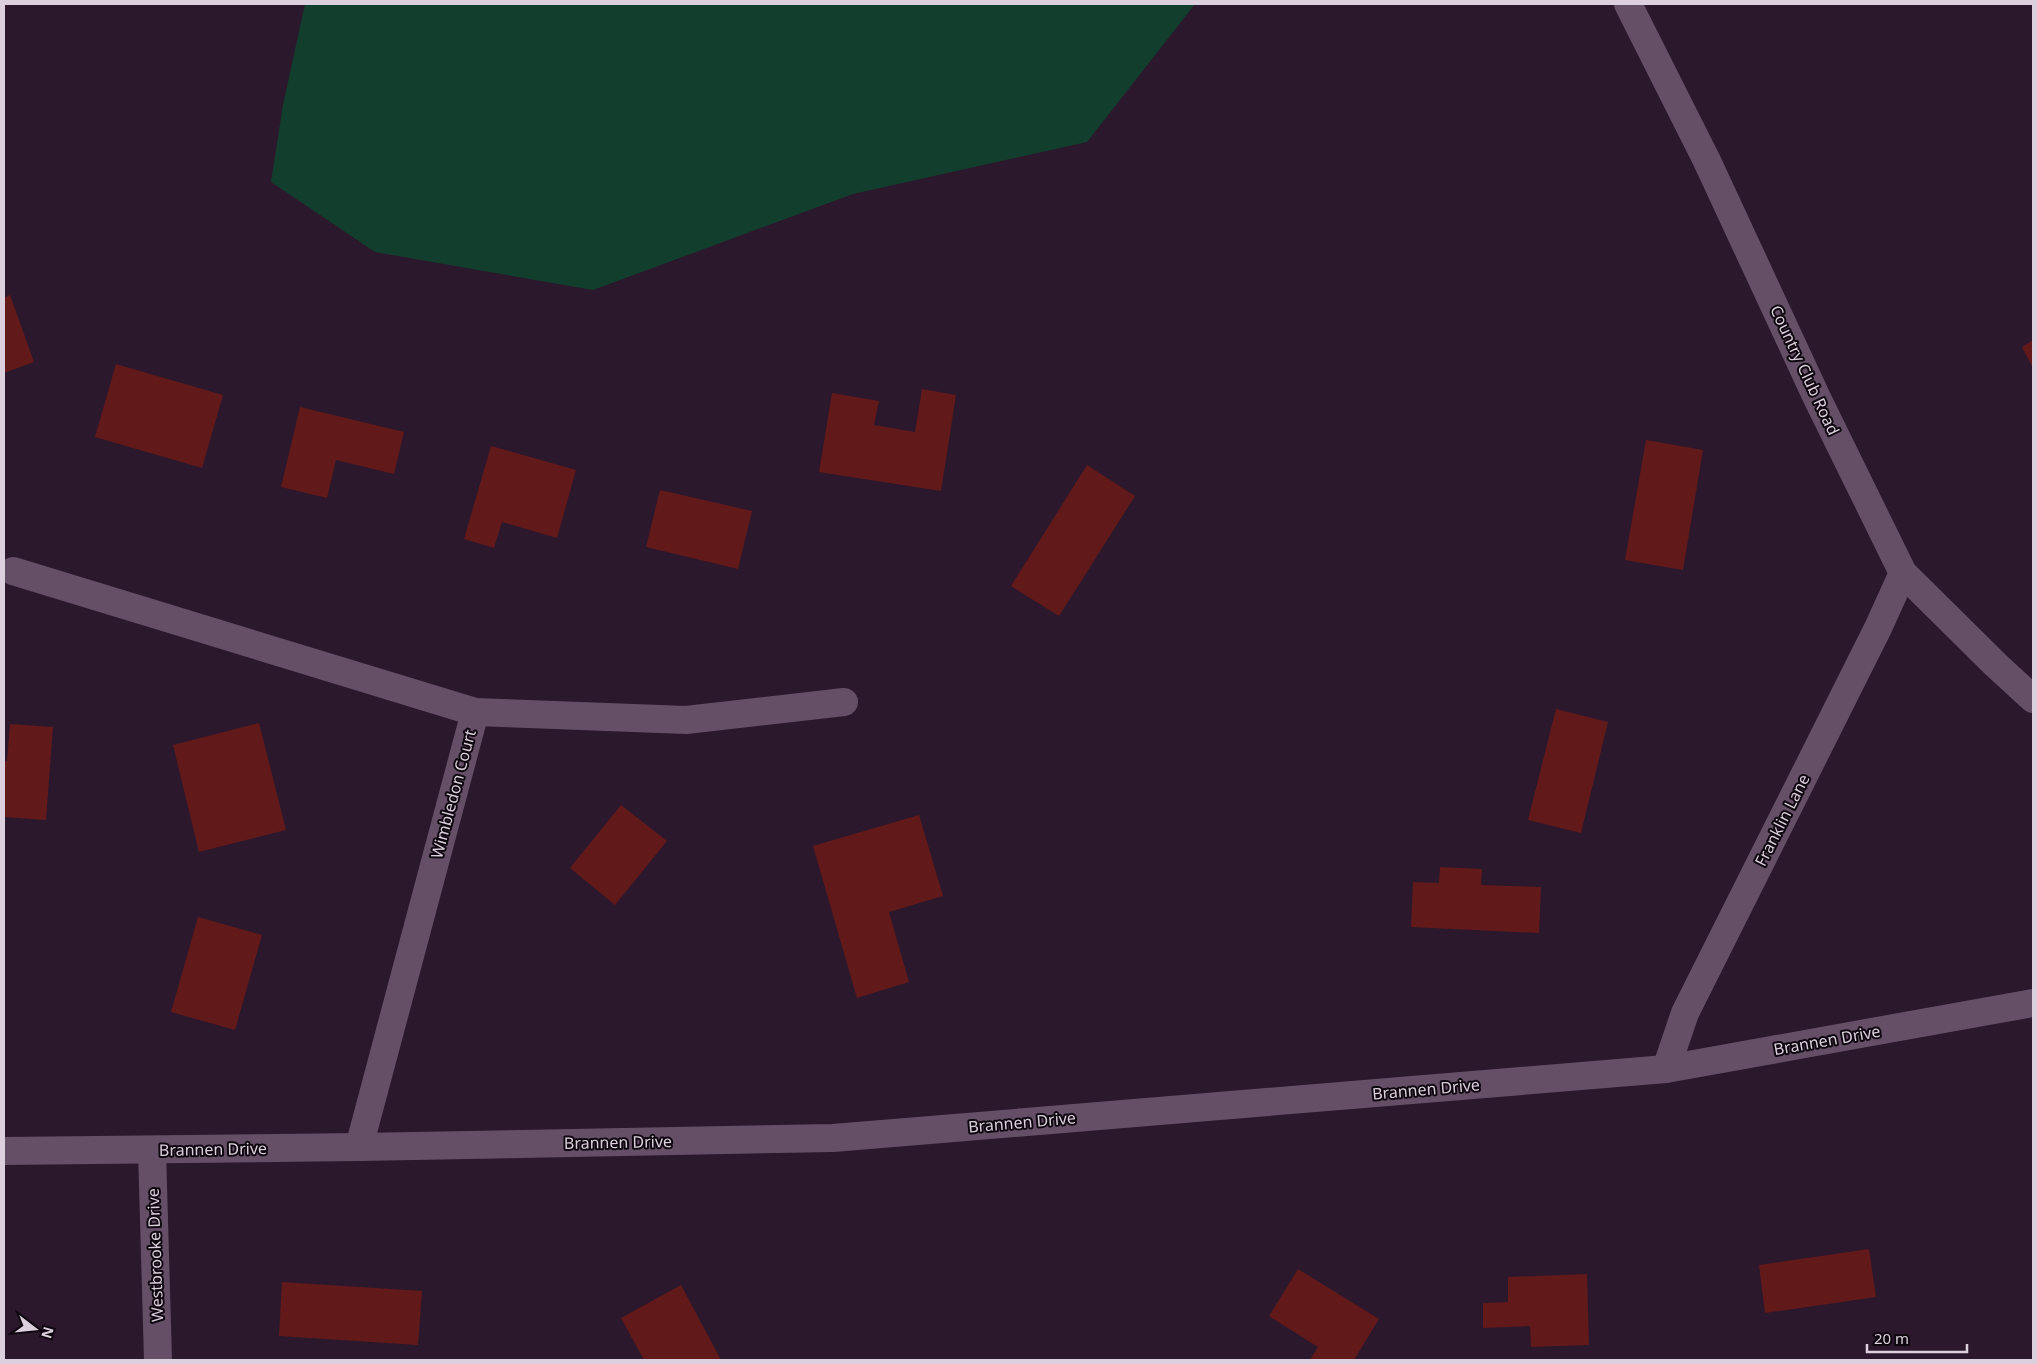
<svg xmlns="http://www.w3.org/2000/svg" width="2037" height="1364" viewBox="0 0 2037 1364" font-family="'Noto Sans',sans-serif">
<rect width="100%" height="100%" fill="#2b182d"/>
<polygon fill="#123f2d" points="305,4 1195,4 1087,142 853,194 593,290 375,252 271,182 283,105"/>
<g fill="#621919">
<polygon points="10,295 34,362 4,373 4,298"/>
<polygon points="2033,340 2033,368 2022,347"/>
<polygon points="116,364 223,395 202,468 95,437"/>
<polygon points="922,389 956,395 941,491 819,472 832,393 879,401 874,425 915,432"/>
<polygon points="300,407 404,432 394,474 336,460 327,498 281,487"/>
<polygon points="1646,440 1703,450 1683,570 1625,560"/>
<polygon points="491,446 576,470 557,538 502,522 494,548 464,539"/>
<polygon points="1087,465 1135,496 1059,616 1011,586"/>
<polygon points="660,490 752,511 738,569 646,547"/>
<polygon points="1556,709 1608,722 1581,833 1528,820"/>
<polygon points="259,723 286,830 199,852 173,745"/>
<polygon points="10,724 53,727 46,820 4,817 4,761 7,761"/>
<polygon points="621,805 667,841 615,905 570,868"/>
<polygon points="919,815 943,896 889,912 909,982 857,998 813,846"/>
<polygon points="1440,867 1482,869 1481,885 1541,887 1539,933 1411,927 1413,882 1439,883"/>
<polygon points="198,917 262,935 235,1030 171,1012"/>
<polygon points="1869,1249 1876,1297 1765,1313 1759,1265"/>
<polygon points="1298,1269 1379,1319 1354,1360 1310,1360 1318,1347 1269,1316"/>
<polygon points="1587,1274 1589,1345 1531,1347 1530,1326 1483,1328 1483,1303 1508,1302 1508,1277"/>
<polygon points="282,1282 422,1291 418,1345 279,1336"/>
<polygon points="681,1285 721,1360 644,1360 621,1318"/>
</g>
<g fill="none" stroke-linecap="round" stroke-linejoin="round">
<g stroke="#654f67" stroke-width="28">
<polyline points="1628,4 1707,161 1817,398 1903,573 1996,665 2033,699"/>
<polyline points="13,571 475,712 686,720 844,702"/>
<polyline points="1666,1069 1685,1013 1878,628 1903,573"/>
<polyline points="359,1147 475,712"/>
<polyline points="152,1150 158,1360"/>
<polyline points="4,1151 359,1147 833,1138 1666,1069 2033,1003"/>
</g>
</g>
<g text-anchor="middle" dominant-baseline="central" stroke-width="4" stroke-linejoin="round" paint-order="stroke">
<g font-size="16" fill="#ddd0de" stroke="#0e070f">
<text transform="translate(1805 370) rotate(65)">Country Club Road</text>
<text transform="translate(453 794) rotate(-75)">Wimbledon Court</text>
<text transform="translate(1782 820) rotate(-63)">Franklin Lane</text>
<text transform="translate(1827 1040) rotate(-10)">Brannen Drive</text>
<text transform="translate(1426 1089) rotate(-5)">Brannen Drive</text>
<text transform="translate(1022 1122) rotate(-5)">Brannen Drive</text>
<text transform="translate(618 1142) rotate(-1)">Brannen Drive</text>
<text transform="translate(213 1149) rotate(-1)">Brannen Drive</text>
<text transform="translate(155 1255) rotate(-92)">Westbrooke Drive</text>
</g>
</g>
<rect width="2037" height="1364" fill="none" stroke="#ddd0de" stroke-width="10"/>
<g transform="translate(35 1329) rotate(106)" stroke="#0e070f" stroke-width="4" paint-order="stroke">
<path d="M0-4L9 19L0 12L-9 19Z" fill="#ddd0de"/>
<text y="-8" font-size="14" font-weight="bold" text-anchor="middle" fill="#ddd0de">N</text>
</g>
<path d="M1867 1344v8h100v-8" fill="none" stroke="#ddd0de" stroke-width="2.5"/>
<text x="1874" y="1344" font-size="15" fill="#ddd0de" stroke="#0e070f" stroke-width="4" paint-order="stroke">20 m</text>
</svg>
